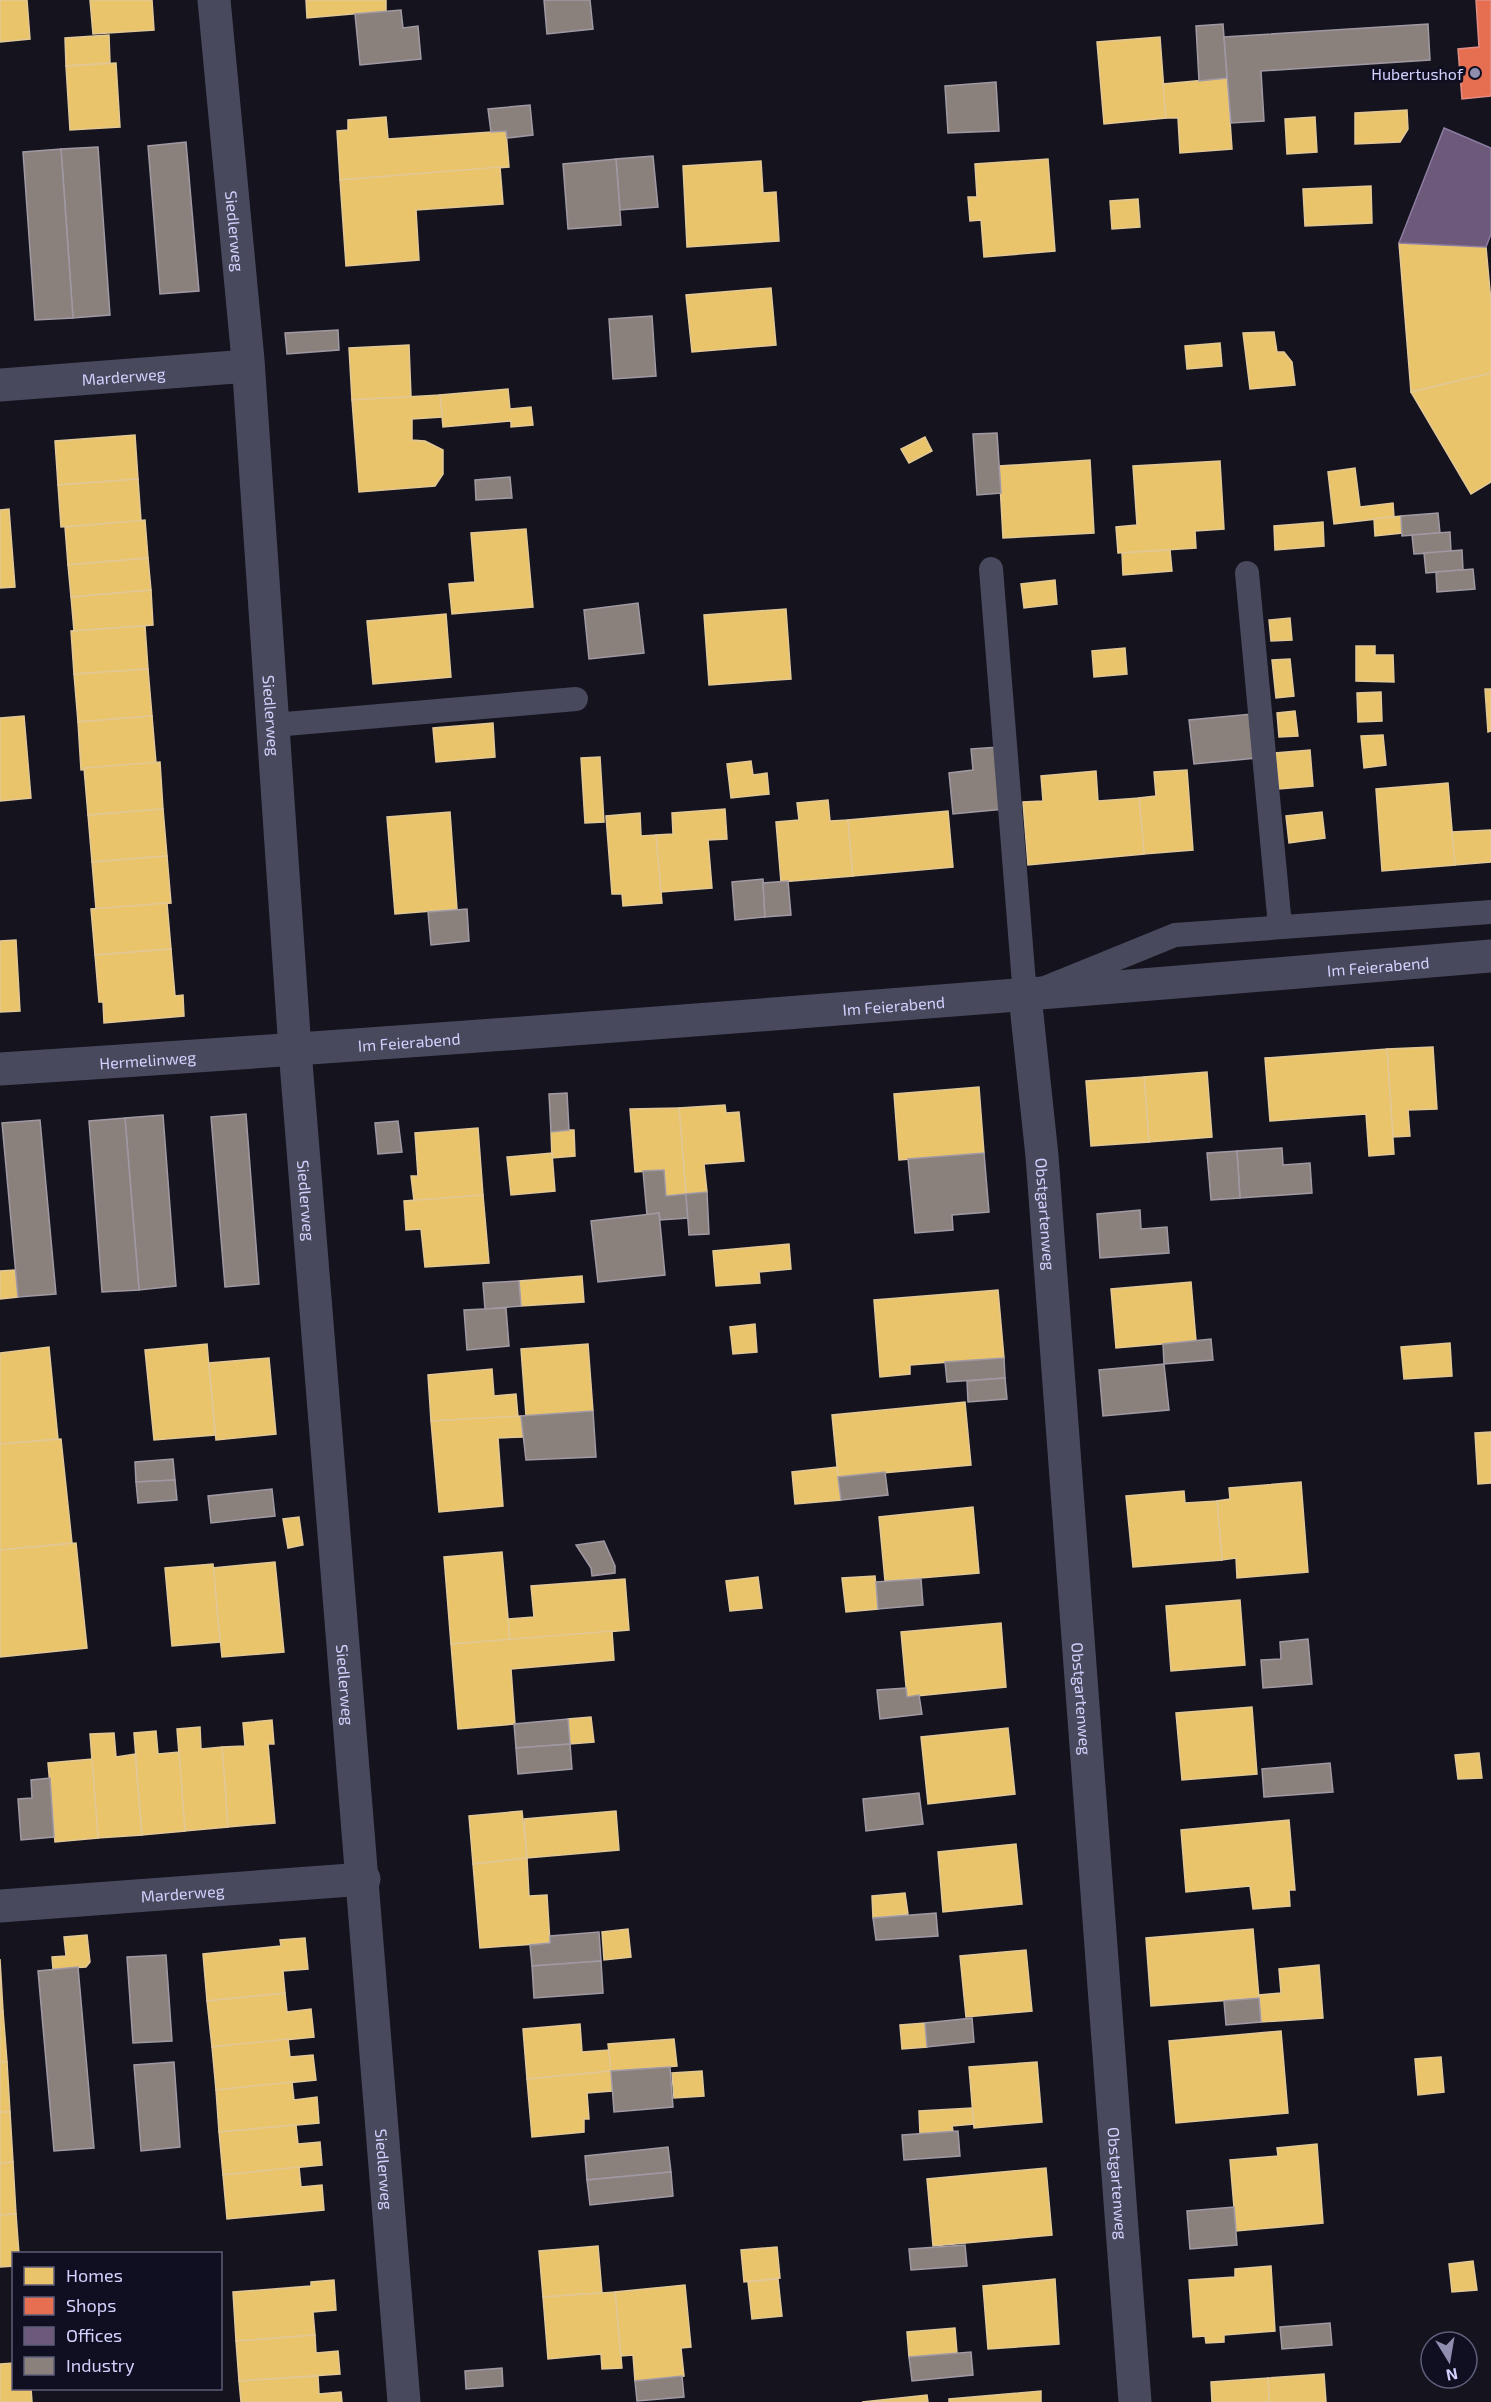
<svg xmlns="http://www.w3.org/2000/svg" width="1491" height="2402" viewBox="0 0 1491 2402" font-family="'Exo 2',sans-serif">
<rect width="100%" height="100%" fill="#14131e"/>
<g fill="#e9c46a" stroke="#e2c896" stroke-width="1.5">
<polygon points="0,0 27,0 30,39 0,42"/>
<polygon points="90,0 152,0 154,30 93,34"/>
<polygon points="306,0 386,0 386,11 307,18"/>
<polygon points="109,35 110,63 66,66 65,38"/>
<polygon points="1160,37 1166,118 1104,124 1097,42"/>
<polygon points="116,63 120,127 70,130 66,66"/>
<polygon points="1227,78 1232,149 1180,153 1178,118 1166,118 1163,84"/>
<polygon points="1407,110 1408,129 1400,142 1355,144 1355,113"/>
<polygon points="386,117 388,139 506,131 509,167 340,180 337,131 348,130 348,120"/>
<polygon points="1315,117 1317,152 1287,154 1285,119"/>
<polygon points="1048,159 1055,251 984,257 981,220 970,221 968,197 977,197 975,164"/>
<polygon points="761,161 763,193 776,192 779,241 687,247 683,166"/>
<polygon points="500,167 503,204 416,210 419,260 346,266 340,180"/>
<polygon points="1371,186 1372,223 1305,226 1303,189"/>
<polygon points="1138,199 1140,227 1112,229 1110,201"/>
<polygon points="1399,243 1486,247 1491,302 1491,373 1411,392"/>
<polygon points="771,288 776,345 692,352 686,295"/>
<polygon points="1274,332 1277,352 1284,352 1292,362 1295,385 1250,389 1243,333"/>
<polygon points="1220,343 1222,366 1187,369 1185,346"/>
<polygon points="409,345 411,397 352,400 349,348"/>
<polygon points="1491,373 1491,482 1471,494 1411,392"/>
<polygon points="508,389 510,409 531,407 533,425 511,427 511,421 443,427 440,395"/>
<polygon points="440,395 442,417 412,419 412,440 425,441 443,450 443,474 435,486 359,492 352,400"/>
<polygon points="135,435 138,479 58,485 55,441"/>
<polygon points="925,437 932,451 909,463 901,449"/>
<polygon points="1090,460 1094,533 1003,538 999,466"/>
<polygon points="1220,461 1224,529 1195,531 1196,548 1118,553 1116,527 1137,525 1133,466"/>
<polygon points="1355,468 1360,507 1393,503 1394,517 1334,524 1328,472"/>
<polygon points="138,479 141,521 61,527 58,485"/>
<polygon points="9,509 15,587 0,588 0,510"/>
<polygon points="1401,516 1402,533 1375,536 1374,519"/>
<polygon points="145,520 148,558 68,565 65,527"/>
<polygon points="1323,522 1324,546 1275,550 1274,526"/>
<polygon points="526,529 533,607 452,614 449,584 475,582 471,533"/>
<polygon points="1170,550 1172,571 1123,575 1122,553"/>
<polygon points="148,558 151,590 71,597 68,565"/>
<polygon points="1055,580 1057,604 1024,608 1021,584"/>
<polygon points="151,590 153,625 74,631 71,597"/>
<polygon points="786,609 791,679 709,685 704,615"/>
<polygon points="446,614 451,677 373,684 367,621"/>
<polygon points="1290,618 1292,640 1271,641 1269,620"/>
<polygon points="145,626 148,669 74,674 71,631"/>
<polygon points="1356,646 1375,646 1375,655 1393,655 1394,682 1356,681"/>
<polygon points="1125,648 1127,674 1094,677 1092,651"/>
<polygon points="1290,659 1294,696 1276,698 1272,660"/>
<polygon points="148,669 152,716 78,722 74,674"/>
<polygon points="1485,689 1491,689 1491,731 1488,732"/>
<polygon points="1381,692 1382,721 1358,722 1357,693"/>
<polygon points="1295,711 1298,736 1279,737 1277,713"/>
<polygon points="24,716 31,798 0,801 0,718"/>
<polygon points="152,716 156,763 81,770 78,722"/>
<polygon points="493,723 495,757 436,762 433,728"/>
<polygon points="1383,735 1386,765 1364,768 1361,736"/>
<polygon points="1310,750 1313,786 1279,789 1275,753"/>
<polygon points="600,757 604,822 585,823 581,758"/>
<polygon points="751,761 753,775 767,773 769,794 731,798 727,764"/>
<polygon points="160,762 163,809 88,815 84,768"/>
<polygon points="1187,770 1193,850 1144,854 1139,798 1156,796 1154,772"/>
<polygon points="1096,771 1098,801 1139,798 1144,854 1028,865 1023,802 1043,801 1041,776"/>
<polygon points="1448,783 1455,865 1382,871 1376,789"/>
<polygon points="828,800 830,821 848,820 853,876 781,882 776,822 799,820 797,803"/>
<polygon points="163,809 167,856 92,862 88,815"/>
<polygon points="725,809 727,839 708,840 712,888 661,892 656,835 673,834 672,813"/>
<polygon points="948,811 953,867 853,876 848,820"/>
<polygon points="450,812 457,909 395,914 387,817"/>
<polygon points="1322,812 1325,838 1289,843 1286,816"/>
<polygon points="640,813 641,836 656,835 662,903 623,906 622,894 612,894 606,816"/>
<polygon points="1491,830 1491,862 1455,865 1452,832"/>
<polygon points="167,856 171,903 96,909 92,862"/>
<polygon points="167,903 171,949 95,955 91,909"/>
<polygon points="16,940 20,1011 0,1012 0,941"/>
<polygon points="171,949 175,996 183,995 184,1016 104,1023 103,1002 99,1002 95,955"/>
<polygon points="1433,1047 1437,1109 1408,1110 1410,1136 1393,1137 1387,1049"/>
<polygon points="1387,1049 1394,1154 1369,1156 1366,1114 1270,1121 1265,1058"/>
<polygon points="1207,1072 1212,1137 1149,1142 1144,1077"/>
<polygon points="1144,1077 1149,1142 1091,1146 1086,1081"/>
<polygon points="979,1087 984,1153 899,1160 894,1094"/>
<polygon points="725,1105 726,1113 739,1112 744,1161 704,1164 707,1192 686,1194 679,1108"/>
<polygon points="679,1108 686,1194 666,1196 664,1170 635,1172 630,1109"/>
<polygon points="478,1128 483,1195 414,1201 411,1176 418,1176 415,1133"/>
<polygon points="569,1130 574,1130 575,1156 552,1158 551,1132"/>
<polygon points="552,1153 555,1191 511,1195 507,1157"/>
<polygon points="483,1195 489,1263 425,1267 421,1229 406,1230 404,1201"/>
<polygon points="789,1244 791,1269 759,1272 760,1283 716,1286 713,1251"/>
<polygon points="15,1270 18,1297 0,1299 0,1271"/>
<polygon points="582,1276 584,1302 521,1306 519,1281"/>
<polygon points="1191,1282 1196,1341 1116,1348 1111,1289"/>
<polygon points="998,1290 1004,1358 910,1365 910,1374 880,1377 874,1300"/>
<polygon points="755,1324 757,1352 733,1354 730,1327"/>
<polygon points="1450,1343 1452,1376 1404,1379 1401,1347"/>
<polygon points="207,1344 215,1435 154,1440 145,1350"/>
<polygon points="588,1344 593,1411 526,1416 521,1349"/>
<polygon points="49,1347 58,1439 0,1444 0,1353"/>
<polygon points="269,1358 276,1434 216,1440 209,1363"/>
<polygon points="492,1369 494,1396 516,1394 518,1417 431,1421 428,1375"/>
<polygon points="965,1402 971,1465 838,1477 832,1415"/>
<polygon points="521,1416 523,1437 498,1438 503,1506 439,1512 431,1421"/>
<polygon points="1491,1432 1491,1483 1478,1484 1475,1433"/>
<polygon points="61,1439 72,1543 0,1550 0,1444"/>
<polygon points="837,1467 841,1500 795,1504 792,1472"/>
<polygon points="1301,1482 1308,1572 1237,1578 1236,1558 1222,1560 1217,1501 1230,1499 1229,1488"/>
<polygon points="1184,1491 1185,1503 1217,1501 1222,1560 1133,1567 1126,1496"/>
<polygon points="973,1507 979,1573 885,1581 879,1517"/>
<polygon points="299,1517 303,1545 288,1548 283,1519"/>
<polygon points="76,1543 87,1648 0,1657 0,1550"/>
<polygon points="502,1552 510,1640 451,1644 444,1557"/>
<polygon points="275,1562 284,1652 222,1657 213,1568"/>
<polygon points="213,1564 220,1642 172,1646 165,1568"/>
<polygon points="875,1576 878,1609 846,1612 842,1578"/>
<polygon points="758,1577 762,1608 730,1611 726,1581"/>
<polygon points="625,1579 629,1630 510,1640 508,1619 534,1617 531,1586"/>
<polygon points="1240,1600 1245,1665 1171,1671 1166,1606"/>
<polygon points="1001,1623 1006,1687 907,1697 901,1632"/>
<polygon points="612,1631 614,1660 511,1669 515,1724 458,1729 451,1644"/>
<polygon points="1252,1707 1257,1774 1182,1780 1176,1713"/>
<polygon points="591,1717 594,1742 570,1744 568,1719"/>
<polygon points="272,1720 274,1744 268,1744 275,1823 228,1827 222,1747 245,1746 243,1723"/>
<polygon points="200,1727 201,1749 222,1747 228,1827 185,1831 177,1729"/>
<polygon points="1008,1728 1015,1794 928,1804 921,1737"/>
<polygon points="156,1731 158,1754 179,1752 185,1831 142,1835 134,1733"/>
<polygon points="114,1733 116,1757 135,1754 142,1835 98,1838 90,1734"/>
<polygon points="1479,1753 1482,1778 1458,1779 1455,1755"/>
<polygon points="92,1759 98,1838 55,1842 48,1763"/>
<polygon points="522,1811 527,1858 473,1864 469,1816"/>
<polygon points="616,1811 619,1850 527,1858 524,1819"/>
<polygon points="1289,1820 1295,1890 1289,1890 1290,1906 1253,1909 1250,1886 1186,1892 1181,1830"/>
<polygon points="1016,1844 1022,1904 943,1912 938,1852"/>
<polygon points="527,1858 529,1896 547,1895 550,1943 480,1948 473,1864"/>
<polygon points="905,1893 908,1914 873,1918 872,1896"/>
<polygon points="628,1929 631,1957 604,1960 602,1932"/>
<polygon points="1253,1929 1259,1998 1151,2006 1146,1938"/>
<polygon points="87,1935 90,1962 86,1967 53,1969 52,1957 66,1956 64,1937"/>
<polygon points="305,1938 308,1969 283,1971 285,1993 207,2001 203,1954 281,1946 280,1940"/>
<polygon points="1026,1950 1032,2011 966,2017 960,1956"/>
<polygon points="0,1959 3,2011 0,2012"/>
<polygon points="1319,1965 1323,2018 1261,2022 1259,1995 1281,1993 1279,1969"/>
<polygon points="285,1993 287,2012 311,2009 314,2037 212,2047 207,2001"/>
<polygon points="3,2011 7,2062 0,2062 0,2012"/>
<polygon points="925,2023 927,2047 902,2049 900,2025"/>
<polygon points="580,2024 582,2052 609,2050 611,2071 527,2079 523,2029"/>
<polygon points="1281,2031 1288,2113 1176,2123 1169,2041"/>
<polygon points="288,2039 290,2057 313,2055 316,2080 216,2090 212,2047"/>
<polygon points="674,2039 677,2066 611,2071 608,2044"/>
<polygon points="1441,2057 1444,2092 1418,2095 1415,2059"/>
<polygon points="0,2062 7,2062 10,2112 0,2112"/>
<polygon points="1037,2062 1042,2122 974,2128 969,2067"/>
<polygon points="611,2071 612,2091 587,2093 589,2119 584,2119 584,2132 532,2137 527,2079"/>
<polygon points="702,2071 704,2096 674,2098 672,2073"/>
<polygon points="292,2082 294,2100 317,2097 319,2123 219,2132 216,2090"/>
<polygon points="972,2108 974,2124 952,2126 953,2131 920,2134 919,2111"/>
<polygon points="0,2112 10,2112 13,2162 0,2163"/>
<polygon points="296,2125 298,2144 320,2142 322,2165 223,2175 219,2132"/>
<polygon points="1317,2144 1323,2223 1236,2231 1230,2160 1278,2156 1277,2148"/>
<polygon points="13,2162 16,2214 0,2215 0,2163"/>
<polygon points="299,2167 301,2187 322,2185 324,2210 227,2219 223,2175"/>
<polygon points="1046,2168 1052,2235 933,2246 927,2179"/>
<polygon points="16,2214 19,2254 14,2254 14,2266 0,2267 0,2215"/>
<polygon points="598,2246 602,2293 543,2297 539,2251"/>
<polygon points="777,2247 780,2278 744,2282 741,2250"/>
<polygon points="1473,2261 1477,2290 1452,2292 1449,2264"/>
<polygon points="1271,2266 1275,2331 1224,2335 1224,2342 1206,2343 1205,2336 1193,2337 1189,2280 1235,2277 1235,2269"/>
<polygon points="778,2279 782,2316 752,2319 748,2282"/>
<polygon points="1055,2279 1059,2344 988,2349 983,2286"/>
<polygon points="334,2280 336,2310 313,2312 315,2335 236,2341 233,2292 311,2286 311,2282"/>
<polygon points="685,2285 691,2347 681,2348 684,2376 635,2381 633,2355 621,2356 615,2292"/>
<polygon points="615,2292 622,2368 602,2369 601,2354 548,2359 543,2297"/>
<polygon points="955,2328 957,2353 909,2357 907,2332"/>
<polygon points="315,2335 316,2353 338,2351 340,2374 239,2381 236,2341"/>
<polygon points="14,2363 14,2388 31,2388 32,2402 0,2402 0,2364"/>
<polygon points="1324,2374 1326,2402 1269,2402 1268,2378"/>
<polygon points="318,2376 319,2394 341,2392 342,2402 241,2402 239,2381"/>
<polygon points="1268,2378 1269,2402 1212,2402 1211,2382"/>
<polygon points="1041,2391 1041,2402 949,2402 949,2399"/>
<polygon points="927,2395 928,2402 862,2402"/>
</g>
<polygon fill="#e76f51" stroke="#e18c85" stroke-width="1.5" points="1476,0 1491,0 1491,96 1462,99 1458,49 1479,47"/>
<polygon fill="#6d597a" stroke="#8c7da1" stroke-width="1.5" points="1444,128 1491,148 1491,234 1486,247 1399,243"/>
<g fill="#8a817c" stroke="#a099a3" stroke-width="1.5">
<polygon points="544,0 590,0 593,29 547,34"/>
<polygon points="401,10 403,28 418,26 421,59 360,65 355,14"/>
<polygon points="1223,24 1227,78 1199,81 1196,26"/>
<polygon points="1428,24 1430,60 1261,71 1264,121 1231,123 1224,37"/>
<polygon points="996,82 999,131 948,133 945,86"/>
<polygon points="530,105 533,135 507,138 506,131 491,132 488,109"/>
<polygon points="186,142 199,291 160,294 148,146"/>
<polygon points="98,147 110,315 73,318 61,149"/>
<polygon points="61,149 73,318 35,320 23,152"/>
<polygon points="653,156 658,207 620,210 616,159"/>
<polygon points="616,159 621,225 568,229 563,164"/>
<polygon points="652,316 656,376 613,379 609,319"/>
<polygon points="338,330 339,350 287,354 285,333"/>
<polygon points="997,433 1001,493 977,495 973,434"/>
<polygon points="510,477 512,498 476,500 475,480"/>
<polygon points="1438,513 1440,533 1402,536 1401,516"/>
<polygon points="1450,532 1451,552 1414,554 1412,535"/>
<polygon points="1462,550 1463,570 1426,573 1424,553"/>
<polygon points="1473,569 1475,589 1437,592 1436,572"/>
<polygon points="638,603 644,653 589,659 584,610"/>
<polygon points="1252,714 1257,758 1194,764 1189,720"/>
<polygon points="999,747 1005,809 953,814 949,773 973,770 971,749"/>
<polygon points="763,879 765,917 735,920 732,882"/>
<polygon points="788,881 791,915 765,917 763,883"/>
<polygon points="467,909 469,941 431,945 428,912"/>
<polygon points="567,1093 569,1130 551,1132 549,1094"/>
<polygon points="246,1114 259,1284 225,1287 211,1117"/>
<polygon points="163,1115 176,1286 139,1290 125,1118"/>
<polygon points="125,1118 139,1290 102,1292 89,1121"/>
<polygon points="40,1120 56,1294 18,1297 2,1123"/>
<polygon points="398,1121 402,1152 378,1154 375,1123"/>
<polygon points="1282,1148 1283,1165 1310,1163 1312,1193 1240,1198 1237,1151"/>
<polygon points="1237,1151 1240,1198 1211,1200 1207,1153"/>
<polygon points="984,1153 989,1212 952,1215 953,1230 915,1233 908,1159"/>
<polygon points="664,1170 666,1196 686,1194 688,1218 660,1220 659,1213 647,1215 643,1171"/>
<polygon points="707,1192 709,1234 689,1235 686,1194"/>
<polygon points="1140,1210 1141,1229 1167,1227 1169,1253 1100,1258 1097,1214"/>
<polygon points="659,1213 665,1275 598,1282 591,1221"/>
<polygon points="519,1281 521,1306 485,1309 483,1283"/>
<polygon points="506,1308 509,1346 467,1350 464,1310"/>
<polygon points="1211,1339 1213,1360 1164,1364 1163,1344"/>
<polygon points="1004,1358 1005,1378 947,1382 945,1362"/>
<polygon points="1164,1364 1169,1410 1103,1416 1099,1370"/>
<polygon points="1005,1378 1007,1399 968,1402 967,1381"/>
<polygon points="593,1411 596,1457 526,1460 521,1416"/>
<polygon points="173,1459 175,1480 136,1482 135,1462"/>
<polygon points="885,1472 888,1495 841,1500 838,1477"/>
<polygon points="175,1480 177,1500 138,1503 136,1482"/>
<polygon points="272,1489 275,1516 211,1523 208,1496"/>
<polygon points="604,1541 615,1566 615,1573 592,1576 591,1568 576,1545"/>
<polygon points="921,1579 923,1605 878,1609 876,1582"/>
<polygon points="1308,1639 1312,1684 1263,1688 1261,1660 1281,1659 1280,1642"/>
<polygon points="906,1688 907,1697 919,1695 922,1714 880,1719 877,1690"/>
<polygon points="568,1719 570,1744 516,1748 514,1724"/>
<polygon points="570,1744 572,1769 518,1774 516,1748"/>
<polygon points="1330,1763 1333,1792 1264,1797 1262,1769"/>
<polygon points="50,1778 54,1837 21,1840 18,1799 32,1798 31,1780"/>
<polygon points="919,1793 923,1824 866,1831 863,1799"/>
<polygon points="936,1913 938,1936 876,1940 873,1918"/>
<polygon points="599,1932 601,1961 532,1966 530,1945 550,1943 550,1936"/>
<polygon points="166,1955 172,2041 133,2043 127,1957"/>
<polygon points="601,1961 603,1993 534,1998 532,1966"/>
<polygon points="78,1967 94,2148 54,2151 38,1971"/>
<polygon points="1259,1998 1261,2022 1226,2025 1224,2001"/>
<polygon points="972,2018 974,2042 927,2047 925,2023"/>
<polygon points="174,2062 180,2147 141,2151 134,2065"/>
<polygon points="670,2067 673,2107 614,2112 611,2071"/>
<polygon points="958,2131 960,2156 904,2160 902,2135"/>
<polygon points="668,2147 671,2172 587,2180 585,2156"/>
<polygon points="671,2172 673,2196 590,2205 587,2180"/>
<polygon points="1234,2207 1237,2245 1190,2249 1187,2211"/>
<polygon points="965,2245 967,2266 911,2270 909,2249"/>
<polygon points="1330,2323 1332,2345 1282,2349 1280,2327"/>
<polygon points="971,2352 973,2375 912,2381 909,2357"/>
<polygon points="502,2368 503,2386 466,2389 465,2371"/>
<polygon points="682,2376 684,2397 637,2401 635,2381"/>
</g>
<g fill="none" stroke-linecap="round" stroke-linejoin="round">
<g stroke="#49495e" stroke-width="24">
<polyline points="991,569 1025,996 1175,935 1491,912"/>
<polyline points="1247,573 1280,926"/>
<polyline points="274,725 576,699"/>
</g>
<g stroke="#49495e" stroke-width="33">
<path id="s1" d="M214 0 248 360 295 1050 404 2402"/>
<path id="s2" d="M0 385 248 366"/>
<path id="s3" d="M1025 996 1042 1156 1135 2402"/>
<path id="s4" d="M0 1069C497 1037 994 998 1491 956"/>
<path id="s5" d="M0 1906 364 1879"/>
</g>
</g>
<circle fill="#908eaf" stroke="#100f22" stroke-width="2" cx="1475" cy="73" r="6"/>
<g text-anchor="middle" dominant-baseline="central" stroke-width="6" stroke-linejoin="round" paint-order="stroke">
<g font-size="16" fill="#d3d1fd" stroke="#100f22" text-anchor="end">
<text x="1463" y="73">Hubertushof</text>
</g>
<g font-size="16" fill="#d3d1fd" stroke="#100f22">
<text stroke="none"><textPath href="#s1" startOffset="232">Siedlerweg</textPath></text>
<text stroke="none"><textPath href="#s2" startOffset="124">Marderweg</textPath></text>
<text stroke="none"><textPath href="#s1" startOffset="718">Siedlerweg</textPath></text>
<text stroke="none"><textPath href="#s4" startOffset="1382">Im Feierabend</textPath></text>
<text stroke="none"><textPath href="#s4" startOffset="896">Im Feierabend</textPath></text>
<text stroke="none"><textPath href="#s4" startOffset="410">Im Feierabend</textPath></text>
<text stroke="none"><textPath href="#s4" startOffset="148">Hermelinweg</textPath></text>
<text stroke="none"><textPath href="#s1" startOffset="1204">Siedlerweg</textPath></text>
<text stroke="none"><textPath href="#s3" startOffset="219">Obstgartenweg</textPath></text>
<text stroke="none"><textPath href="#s1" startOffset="1690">Siedlerweg</textPath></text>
<text stroke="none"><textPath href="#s3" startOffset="705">Obstgartenweg</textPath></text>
<text stroke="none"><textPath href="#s5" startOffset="183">Marderweg</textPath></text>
<text stroke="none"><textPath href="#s1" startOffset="2176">Siedlerweg</textPath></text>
<text stroke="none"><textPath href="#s3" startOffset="1191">Obstgartenweg</textPath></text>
</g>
</g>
<rect x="12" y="2252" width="210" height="138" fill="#100f22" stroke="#5e5d7a" stroke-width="1.5"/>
<rect x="24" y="2267" width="30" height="18" fill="#e9c46a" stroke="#5e5d7a" stroke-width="1.5"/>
<text x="66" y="2282" font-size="18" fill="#d3d1fd">Homes</text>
<rect x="24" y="2297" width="30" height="18" fill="#e76f51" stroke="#5e5d7a" stroke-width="1.5"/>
<text x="66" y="2312" font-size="18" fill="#d3d1fd">Shops</text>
<rect x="24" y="2327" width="30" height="18" fill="#6d597a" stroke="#5e5d7a" stroke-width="1.5"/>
<text x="66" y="2342" font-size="18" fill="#d3d1fd">Offices</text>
<rect x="24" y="2357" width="30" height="18" fill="#8a817c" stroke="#5e5d7a" stroke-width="1.5"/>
<text x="66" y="2372" font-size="18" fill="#d3d1fd">Industry</text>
<g transform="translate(1449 2360) rotate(169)"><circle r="28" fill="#100f22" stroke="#5e5d7a" stroke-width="1.5"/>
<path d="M0-4.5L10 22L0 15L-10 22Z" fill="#908eaf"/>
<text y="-9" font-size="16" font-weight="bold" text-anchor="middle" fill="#d3d1fd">N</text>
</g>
</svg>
